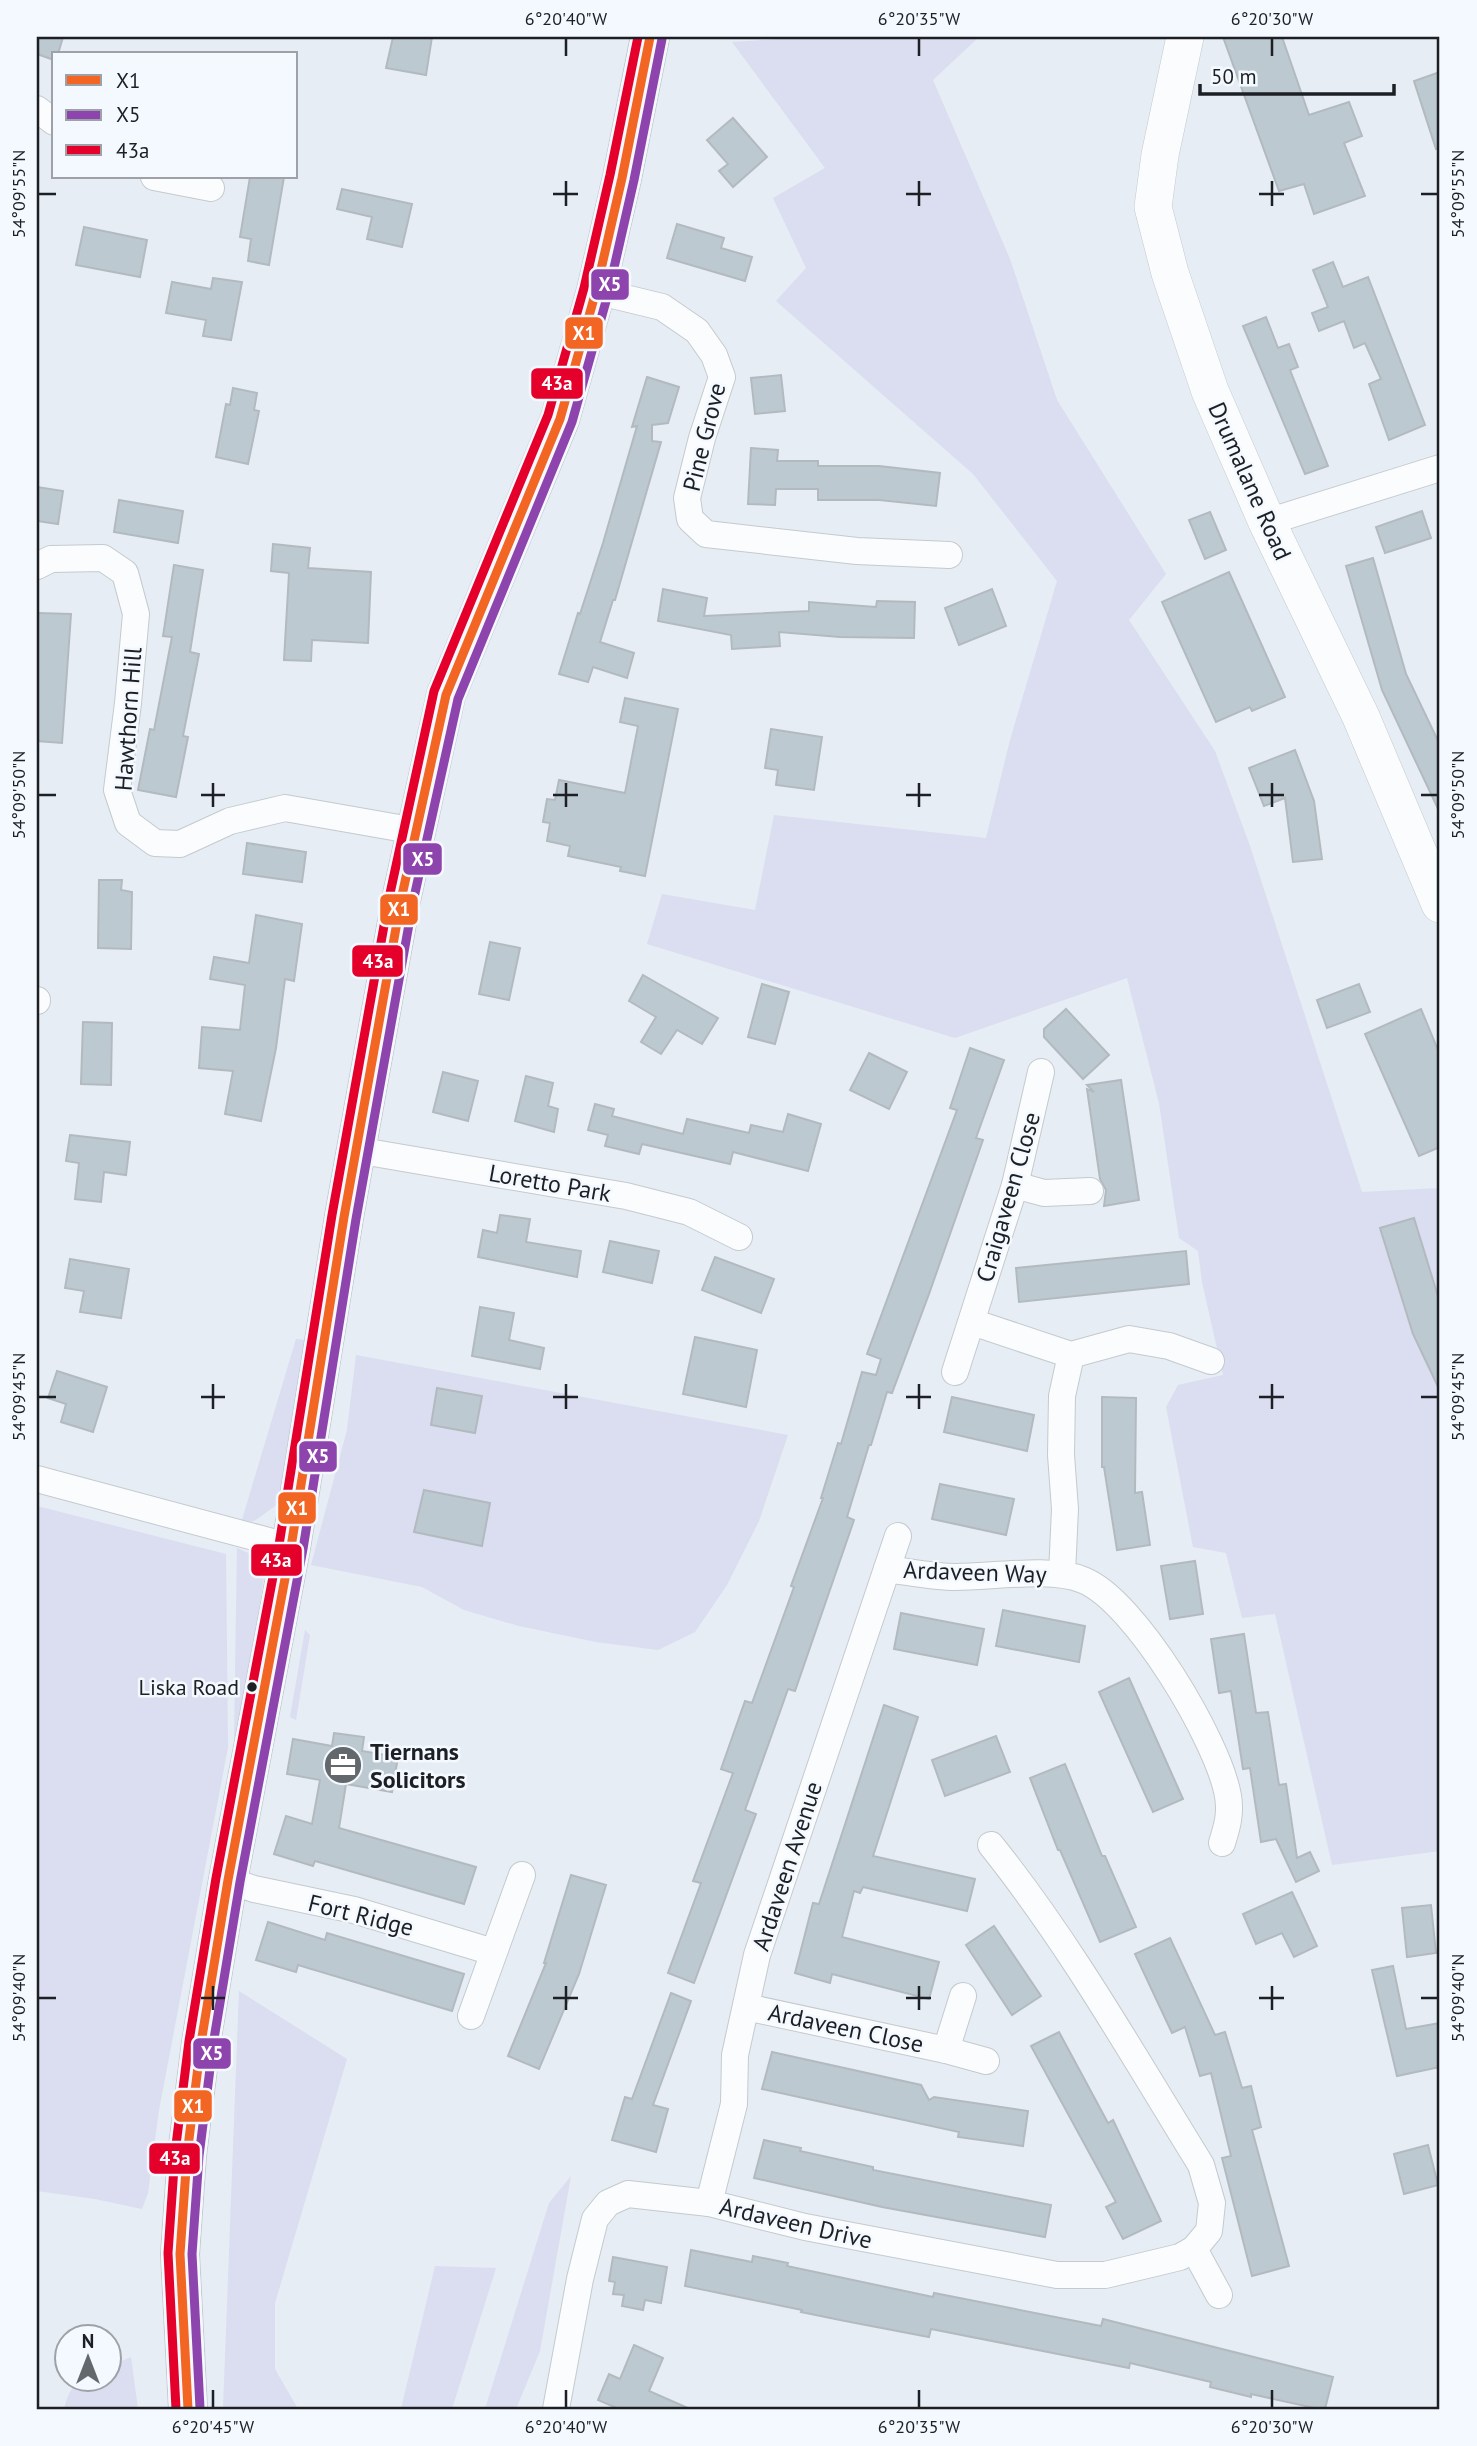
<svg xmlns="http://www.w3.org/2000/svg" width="1477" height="2446" viewBox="0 0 1477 2446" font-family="'PT Sans',sans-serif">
<rect width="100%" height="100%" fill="#e6edf4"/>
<g fill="#dbddf0">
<polygon points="810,37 979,37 933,80 1010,259 1057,400 1166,574 1129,620 1215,751 1250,846 1362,1192 1440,1188 1440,1851 1332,1865 1275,1614 1242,1618 1226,1553 1193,1547 1166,1407 1178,1385 1223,1375 1202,1282 1198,1251 1179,1238 1159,1103 1127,978 955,1038 647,944 662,894 755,910 774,815 986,838 1010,740 1057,581 973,474 776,301 806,268 773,198 825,168 732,42"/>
<polygon points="296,1339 305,1340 278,1504 254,1521 241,1523"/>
<polygon points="356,1355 788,1435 759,1521 727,1585 695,1632 658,1650 596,1642 519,1626 464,1610 422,1587 311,1565 347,1430"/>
<polygon points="37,1506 226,1554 228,1747 159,2110 148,2193 142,2209 95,2199 37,2191"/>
<polygon points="237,1548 258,1557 265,1571 238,1739 234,1739"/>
<polygon points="305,1630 310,1635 296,1720 290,1717"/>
<polygon points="239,1991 347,2059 275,2303 275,2369 298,2409 223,2409"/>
<polygon points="571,2176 540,2351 516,2409 485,2409 549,2203"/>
<polygon points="435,2266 496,2268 452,2409 401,2409"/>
<path d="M131 2357 138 2409H64C72 2379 79 2380 108 2380L109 2366Z"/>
</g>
<g fill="#bcc9d1" stroke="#b3babf" stroke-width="2">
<polygon points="37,37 63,37 58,54 54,54 54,60 37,54"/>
<polygon points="393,37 432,37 426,75 386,68"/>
<polygon points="1223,37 1282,37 1309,115 1349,102 1362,136 1344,143 1365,196 1314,214 1304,184 1279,191"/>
<polygon points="1440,72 1440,148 1436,149 1414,81"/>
<polygon points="733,118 767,157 733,187 719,171 728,164 707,140"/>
<polygon points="250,177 284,177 269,265 248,261 251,239 240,237"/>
<polygon points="342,189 412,204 402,247 367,239 372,217 337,209"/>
<polygon points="677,224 724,238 721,248 752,257 745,281 667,258"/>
<polygon points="84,227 147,240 140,277 76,265"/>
<polygon points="1333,262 1343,287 1368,277 1425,425 1389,440 1369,384 1381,379 1365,343 1354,348 1344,321 1319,331 1312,313 1328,307 1313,270"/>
<polygon points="213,278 242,282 231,340 203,336 206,320 166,313 172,282 211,289"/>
<polygon points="1266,317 1278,348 1289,344 1298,367 1290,370 1328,466 1305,474 1243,326"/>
<polygon points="781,375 785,411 755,414 751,378"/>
<polygon points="647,377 679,387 668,423 652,425 652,441 661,442 615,600 613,600 600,642 634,653 627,678 593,667 588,682 559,674 578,613 580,614 603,543 637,426 632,427"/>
<polygon points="233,388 257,393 254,410 259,411 248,464 216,457 226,404 230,405"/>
<polygon points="751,448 778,450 777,461 818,461 818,466 879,466 940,473 936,506 879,500 818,500 818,489 776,489 775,505 748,504"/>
<polygon points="37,487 63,491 58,524 37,521"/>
<polygon points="119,500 183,511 178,543 114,532"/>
<polygon points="1422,511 1431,538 1385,553 1376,527"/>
<polygon points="1210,512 1226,550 1205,559 1189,520"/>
<polygon points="273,544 310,548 308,568 371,572 368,643 312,640 311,661 284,660 289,573 271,571"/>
<polygon points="1373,558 1406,674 1440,745 1440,813 1382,690 1346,566"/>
<polygon points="174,565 203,570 190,652 199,654 183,736 188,737 176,797 138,790 150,729 154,730 172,637 163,636"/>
<polygon points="1229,572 1285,697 1252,711 1250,707 1216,722 1162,602"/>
<polygon points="663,589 707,598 704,616 809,611 809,602 876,607 877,601 915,602 914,638 840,637 779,632 780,646 732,649 731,635 658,621"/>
<polygon points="992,589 1006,626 959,645 945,608"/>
<polygon points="38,613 71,614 62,743 37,741"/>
<polygon points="625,698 678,709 645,876 620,871 621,867 568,856 570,846 547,841 550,823 543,822 547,799 555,800 559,780 625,793 638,726 620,722"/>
<polygon points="771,729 822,737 814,790 776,785 778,770 765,768"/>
<polygon points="1295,750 1314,801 1322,859 1293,862 1285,798 1264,806 1249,768"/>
<polygon points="247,843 306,852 302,882 243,874"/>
<polygon points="99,880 122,880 121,890 132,892 131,949 98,948"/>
<polygon points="256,915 302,924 294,981 285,979 276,1048 261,1121 225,1114 233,1071 199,1068 202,1027 240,1030 245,985 210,979 214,957 249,963"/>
<polygon points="490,942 520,948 509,1000 479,994"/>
<polygon points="643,975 718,1018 702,1044 677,1030 661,1054 641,1042 656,1017 629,1001"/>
<polygon points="762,984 789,992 775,1044 748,1037"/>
<polygon points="1359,984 1370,1012 1327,1028 1317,1000"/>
<polygon points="1066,1009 1109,1055 1083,1079 1044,1037 1044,1029"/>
<polygon points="1421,1009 1440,1055 1440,1147 1419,1156 1365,1034"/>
<polygon points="83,1022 112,1023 111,1085 81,1084"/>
<polygon points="970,1048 1004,1060 976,1138 983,1140 929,1294 892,1393 887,1392 871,1445 869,1445 847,1517 854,1520 795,1691 788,1689 745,1810 756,1814 694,1983 668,1973 701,1883 693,1881 733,1773 721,1769 745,1701 752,1703 794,1587 791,1586 823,1498 821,1498 838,1443 841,1444 862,1372 876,1375 881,1359 867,1354 957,1110 950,1108"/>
<polygon points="869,1053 907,1072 889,1109 850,1090"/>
<polygon points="443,1072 478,1081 468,1121 433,1112"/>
<polygon points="526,1076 553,1083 548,1106 558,1109 554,1132 515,1121"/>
<polygon points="1121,1080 1139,1200 1104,1206 1106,1190 1100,1179 1087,1089 1094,1092 1087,1085"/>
<polygon points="595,1104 614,1109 612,1116 683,1134 687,1119 749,1133 751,1125 783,1132 788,1114 821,1124 808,1171 733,1152 730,1164 642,1144 639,1154 605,1146 608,1135 588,1130"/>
<polygon points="70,1135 130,1142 126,1175 104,1172 101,1202 75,1199 79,1163 66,1161"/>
<polygon points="500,1215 530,1219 526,1242 581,1251 577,1277 478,1257 483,1230 497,1233"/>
<polygon points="1414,1218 1440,1303 1440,1391 1413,1334 1380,1228"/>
<polygon points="610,1241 659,1251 652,1283 603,1272"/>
<polygon points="1186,1251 1189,1284 1019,1302 1016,1268"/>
<polygon points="715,1257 774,1279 761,1313 702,1290"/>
<polygon points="70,1259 129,1269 121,1318 80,1312 84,1291 65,1288"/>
<polygon points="480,1307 514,1313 509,1340 544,1348 540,1369 472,1356"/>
<polygon points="695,1337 757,1350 746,1407 683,1394"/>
<polygon points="57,1371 107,1387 93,1432 61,1422 66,1404 48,1398"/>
<polygon points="437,1388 482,1396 475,1433 431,1425"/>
<polygon points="952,1397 1034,1415 1027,1451 944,1432"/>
<polygon points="1102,1397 1136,1398 1135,1493 1142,1492 1150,1545 1117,1550 1104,1467 1102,1467"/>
<polygon points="940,1484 1014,1499 1006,1535 932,1519"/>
<polygon points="424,1490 490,1503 482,1546 414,1532"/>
<polygon points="1195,1561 1203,1614 1170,1619 1161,1566"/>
<polygon points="1003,1610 1085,1626 1079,1662 996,1646"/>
<polygon points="901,1613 984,1629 977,1665 894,1649"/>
<polygon points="1244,1634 1256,1713 1268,1712 1279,1785 1286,1784 1297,1858 1310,1852 1319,1871 1296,1882 1276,1839 1261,1842 1250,1768 1243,1769 1231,1691 1219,1693 1211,1639"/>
<polygon points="1129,1678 1183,1799 1153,1812 1099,1692"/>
<polygon points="884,1705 918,1717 873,1856 975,1879 967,1911 863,1887 860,1893 854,1891 842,1937 939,1962 929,1999 832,1974 830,1983 795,1973 813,1903 819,1904"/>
<polygon points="334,1733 364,1737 362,1751 398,1757 392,1792 346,1784 339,1828 476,1867 464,1904 315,1861 313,1866 274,1854 286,1816 312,1824 320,1780 287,1774 293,1739 332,1746"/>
<polygon points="996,1736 1010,1772 945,1796 932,1760"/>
<polygon points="1065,1764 1102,1856 1105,1856 1136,1927 1100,1942 1060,1850 1058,1850 1030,1778"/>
<polygon points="571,1875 606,1885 579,1974 539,2069 508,2056 546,1963 544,1963"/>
<polygon points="1292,1892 1317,1946 1294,1957 1282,1933 1256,1944 1243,1914"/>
<polygon points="1431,1905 1436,1953 1407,1957 1402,1908"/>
<polygon points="268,1922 325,1940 327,1933 464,1974 452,2011 298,1965 296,1972 256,1960"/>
<polygon points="994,1926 1041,1996 1012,2015 966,1945"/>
<polygon points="1170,1938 1215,2035 1225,2032 1242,2088 1251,2086 1261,2127 1252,2130 1289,2266 1252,2276 1222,2158 1231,2156 1211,2073 1200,2076 1185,2027 1172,2033 1135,1954"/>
<polygon points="1393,1966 1406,2029 1440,2023 1440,2067 1397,2076 1372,1970"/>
<polygon points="671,1993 691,2001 653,2105 668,2109 656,2152 612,2140 625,2097 632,2099"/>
<polygon points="1059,2032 1108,2123 1113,2120 1161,2221 1123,2239 1106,2207 1116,2202 1031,2046"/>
<polygon points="772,2052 921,2085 929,2100 934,2097 1028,2111 1023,2146 958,2137 959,2132 762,2089"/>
<polygon points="764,2140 801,2148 800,2151 873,2167 873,2170 1051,2205 1045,2237 882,2207 754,2178"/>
<polygon points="1428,2145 1438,2185 1404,2194 1394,2154"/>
<polygon points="691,2250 752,2262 753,2256 788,2263 787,2266 933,2297 934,2293 1101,2326 1103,2319 1333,2377 1325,2409 1319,2409 1251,2394 1251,2397 1210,2387 1211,2382 1130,2363 1129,2368 931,2329 929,2337 845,2321 801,2312 802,2310 685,2286"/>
<polygon points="613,2257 667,2267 661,2303 645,2300 643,2310 622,2306 624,2295 613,2294 615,2282 609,2281"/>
<polygon points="634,2345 663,2358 649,2391 690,2409 619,2409 598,2400 609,2374 620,2379"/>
</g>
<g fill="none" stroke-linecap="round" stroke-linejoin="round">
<g stroke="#c4cacf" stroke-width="28">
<g id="minor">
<polyline points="37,109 54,122"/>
<polyline points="154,177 211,188"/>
<polyline points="596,291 662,307 697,331 714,355 722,377 702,438 687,498 690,519 706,534 857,551 949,555"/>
<polyline points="1267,522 1440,468"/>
<polyline points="37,566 51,559 103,558 125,573 136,614 128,703 117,790 128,823 155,843 180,844 230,821 285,808 416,831"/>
<polyline points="37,1001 37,1000"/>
<polyline points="356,1150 626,1196 689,1212 739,1237"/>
<polyline points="1015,1185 1044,1193 1090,1191"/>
<polyline points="972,1322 1071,1355 1129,1339 1169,1346 1211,1361"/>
<polyline points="955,1372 1015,1185 1041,1072"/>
<polyline points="37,1479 291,1547"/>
<path d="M887 1569C910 1572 933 1577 956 1577 992 1577 1051 1567 1083 1580 1135 1600 1219 1742 1228 1796 1231 1814 1227 1827 1222 1843"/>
<polyline points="1062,1574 1065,1509 1061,1455 1062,1396 1071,1355"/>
<polyline points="228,1880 254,1889 354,1910 493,1952"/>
<polyline points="746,2007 946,2050 986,2061"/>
<polyline points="471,2016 522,1875"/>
<polyline points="946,2050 963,1996"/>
<polyline points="709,2203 734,2104 735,2055 757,1955 898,1536"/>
<polyline points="1194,2249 1219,2295"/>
<path d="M556 2409 580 2279 595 2219 608 2203 628 2194 709 2203 805 2227 1057 2275H1105L1180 2257 1194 2249 1209 2231 1212 2203 1201 2165C1134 2057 1071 1945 991 1845"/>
</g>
</g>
<g stroke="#c4cacf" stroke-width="38">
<polyline id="secondary" points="1185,37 1160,155 1153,207 1170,273 1210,391 1267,522 1361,717 1440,904"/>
</g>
<g stroke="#c4cacf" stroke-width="40">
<polyline id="primary" points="188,2409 180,2254 187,2155 201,2043 228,1880 291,1547 344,1217 401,900 446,695 560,419 596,291 622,178 650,37"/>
</g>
<use href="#minor" stroke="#fbfcfd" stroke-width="26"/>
<use href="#secondary" stroke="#fbfcfd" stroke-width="37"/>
<use href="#primary" stroke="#fbfcfd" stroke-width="38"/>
<g stroke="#f4f9ff" stroke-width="14">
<polyline id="bus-1" points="188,2409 180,2254 187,2155 201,2043 228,1880 291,1547 344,1217 401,900 446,695 560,419 596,291 622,178 650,37"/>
</g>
<g stroke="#f4f9ff" stroke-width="14">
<polyline id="bus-2" points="200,2408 192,2254 199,2156 213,2045 240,1882 303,1549 356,1219 413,902 458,699 572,422 608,294 634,180 662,39"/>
</g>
<g stroke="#f4f9ff" stroke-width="14">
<polyline id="bus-3" points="176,2409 168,2253 175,2153 189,2041 216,1878 279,1545 332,1215 389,898 434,691 548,415 584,288 610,175 638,37"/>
</g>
<use href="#bus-1" stroke="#f26522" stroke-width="9"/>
<use href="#bus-2" stroke="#8e44ad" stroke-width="9"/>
<use href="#bus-3" stroke="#e4002b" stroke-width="9"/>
</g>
<path fill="none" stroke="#1c2025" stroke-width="2.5" d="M566 38V56M919 38V56M1272 38V56M566 181V206M919 181V206M1272 181V206M38 194H56M553 194H578M906 194H931M1259 194H1284M1421 194H1438M213 783V807M566 783V807M919 783V807M1272 783V807M38 795H56M201 795H225M553 795H578M906 795H931M1259 795H1284M1421 795H1438M213 1384V1409M566 1384V1409M919 1384V1409M1272 1384V1409M38 1397H56M201 1397H225M553 1397H578M906 1397H931M1259 1397H1284M1421 1397H1438M213 1986V2010M566 1986V2010M919 1986V2010M1272 1986V2010M38 1998H56M201 1998H225M553 1998H578M906 1998H931M1259 1998H1284M1421 1998H1438M213 2390V2408M566 2390V2408M919 2390V2408M1272 2390V2408"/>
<defs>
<g id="office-disc" transform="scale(2.0125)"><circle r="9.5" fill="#63686d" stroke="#f4f9ff"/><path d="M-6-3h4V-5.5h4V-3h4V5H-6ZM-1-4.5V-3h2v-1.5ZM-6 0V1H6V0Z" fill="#fff"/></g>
</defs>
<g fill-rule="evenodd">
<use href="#office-disc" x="343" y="1765"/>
</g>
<circle fill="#1c2025" stroke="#f4f9ff" stroke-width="2.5" cx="252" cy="1687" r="6"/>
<g text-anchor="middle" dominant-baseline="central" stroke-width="5" stroke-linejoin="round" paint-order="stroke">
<g font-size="22" fill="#1c2025" stroke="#f4f9ff" text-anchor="end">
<text x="239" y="1687">Liska Road</text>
</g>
<g font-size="24" fill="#1c2025" stroke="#f4f9ff">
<text transform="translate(704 437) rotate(-76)">Pine Grove</text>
<text transform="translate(1250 481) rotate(66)">Drumalane Road</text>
<text transform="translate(128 719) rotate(-86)">Hawthorn Hill</text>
<text transform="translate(550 1183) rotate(10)">Loretto Park</text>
<text transform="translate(1008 1197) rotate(-74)">Craigaveen Close</text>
<text transform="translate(975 1572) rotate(2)">Ardaveen Way</text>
<text transform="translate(787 1866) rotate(-72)">Ardaveen Avenue</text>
<text transform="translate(361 1915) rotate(14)">Fort Ridge</text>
<text transform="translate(846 2028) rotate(12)">Ardaveen Close</text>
<text transform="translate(796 2223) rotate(13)">Ardaveen Drive</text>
</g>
<g font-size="24" font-weight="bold" fill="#1c2025" stroke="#f4f9ff" text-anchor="start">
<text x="370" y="1751">Tiernans<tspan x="370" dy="28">Solicitors</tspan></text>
</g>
</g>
<g stroke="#f4f9ff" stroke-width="2.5">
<rect x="590" y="268" width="40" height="33" rx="7" fill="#8e44ad"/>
<rect x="564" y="316" width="40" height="34" rx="7" fill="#f26522"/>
<rect x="530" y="367" width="54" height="33" rx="7" fill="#e4002b"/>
<rect x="402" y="842" width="41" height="34" rx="7" fill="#8e44ad"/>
<rect x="379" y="893" width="40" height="33" rx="7" fill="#f26522"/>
<rect x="351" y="944" width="53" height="34" rx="7" fill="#e4002b"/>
<rect x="298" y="1440" width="40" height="33" rx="7" fill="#8e44ad"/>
<rect x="277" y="1491" width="40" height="34" rx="7" fill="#f26522"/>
<rect x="250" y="1543" width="53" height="34" rx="7" fill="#e4002b"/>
<rect x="192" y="2037" width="40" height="33" rx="7" fill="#8e44ad"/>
<rect x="173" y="2089" width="40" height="34" rx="7" fill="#f26522"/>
<rect x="148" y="2142" width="53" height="33" rx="7" fill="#e4002b"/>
</g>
<g font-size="19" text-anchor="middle" font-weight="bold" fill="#fff">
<text x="610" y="291">X5</text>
<text x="584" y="340">X1</text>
<text x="557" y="390">43a</text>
<text x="423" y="866">X5</text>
<text x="399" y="916">X1</text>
<text x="378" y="968">43a</text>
<text x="318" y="1463">X5</text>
<text x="297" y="1515">X1</text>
<text x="276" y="1567">43a</text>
<text x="212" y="2060">X5</text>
<text x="193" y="2113">X1</text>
<text x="175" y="2165">43a</text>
</g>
<rect width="1477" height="2446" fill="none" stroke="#f4f9ff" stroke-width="77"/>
<rect x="52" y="52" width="245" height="126" fill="#f4f9ff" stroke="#9ea2a8" stroke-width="2"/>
<rect x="66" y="75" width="35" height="10" fill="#f26522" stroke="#9ea2a8" stroke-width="2"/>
<text x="116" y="88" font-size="21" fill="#1c2025">X1</text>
<rect x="66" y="110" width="35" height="10" fill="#8e44ad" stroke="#9ea2a8" stroke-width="2"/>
<text x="116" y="122" font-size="21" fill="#1c2025">X5</text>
<rect x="66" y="145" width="35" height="10" fill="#e4002b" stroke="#9ea2a8" stroke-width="2"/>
<text x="116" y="158" font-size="21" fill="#1c2025">43a</text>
<g transform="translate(88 2358)"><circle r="33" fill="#f4f9ff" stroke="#9ea2a8" stroke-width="2"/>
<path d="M0-5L12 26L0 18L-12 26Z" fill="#63686d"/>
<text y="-10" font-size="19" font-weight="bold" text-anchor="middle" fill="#1c2025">N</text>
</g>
<path d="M1200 84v10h194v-10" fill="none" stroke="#1c2025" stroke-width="3.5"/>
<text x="1211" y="84" font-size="21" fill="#1c2025" stroke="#f4f9ff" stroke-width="5" paint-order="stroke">50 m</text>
<rect x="38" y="38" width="1400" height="2370" fill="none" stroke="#1c2025" stroke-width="2.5"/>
<g font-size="18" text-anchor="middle" fill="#1c2025">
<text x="566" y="25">6°20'40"W</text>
<text x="919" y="25">6°20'35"W</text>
<text x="1272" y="25">6°20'30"W</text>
<text transform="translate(19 194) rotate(-90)" y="6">54°09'55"N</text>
<text transform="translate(1458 194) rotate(-90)" y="6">54°09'55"N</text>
<text transform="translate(19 795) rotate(-90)" y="6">54°09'50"N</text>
<text transform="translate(1458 795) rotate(-90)" y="6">54°09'50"N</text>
<text transform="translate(19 1397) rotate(-90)" y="6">54°09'45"N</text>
<text transform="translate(1458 1397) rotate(-90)" y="6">54°09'45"N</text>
<text transform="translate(19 1998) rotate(-90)" y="6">54°09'40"N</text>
<text transform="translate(1458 1998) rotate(-90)" y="6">54°09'40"N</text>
<text x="213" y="2433">6°20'45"W</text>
<text x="566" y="2433">6°20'40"W</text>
<text x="919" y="2433">6°20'35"W</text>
<text x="1272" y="2433">6°20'30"W</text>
</g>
</svg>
